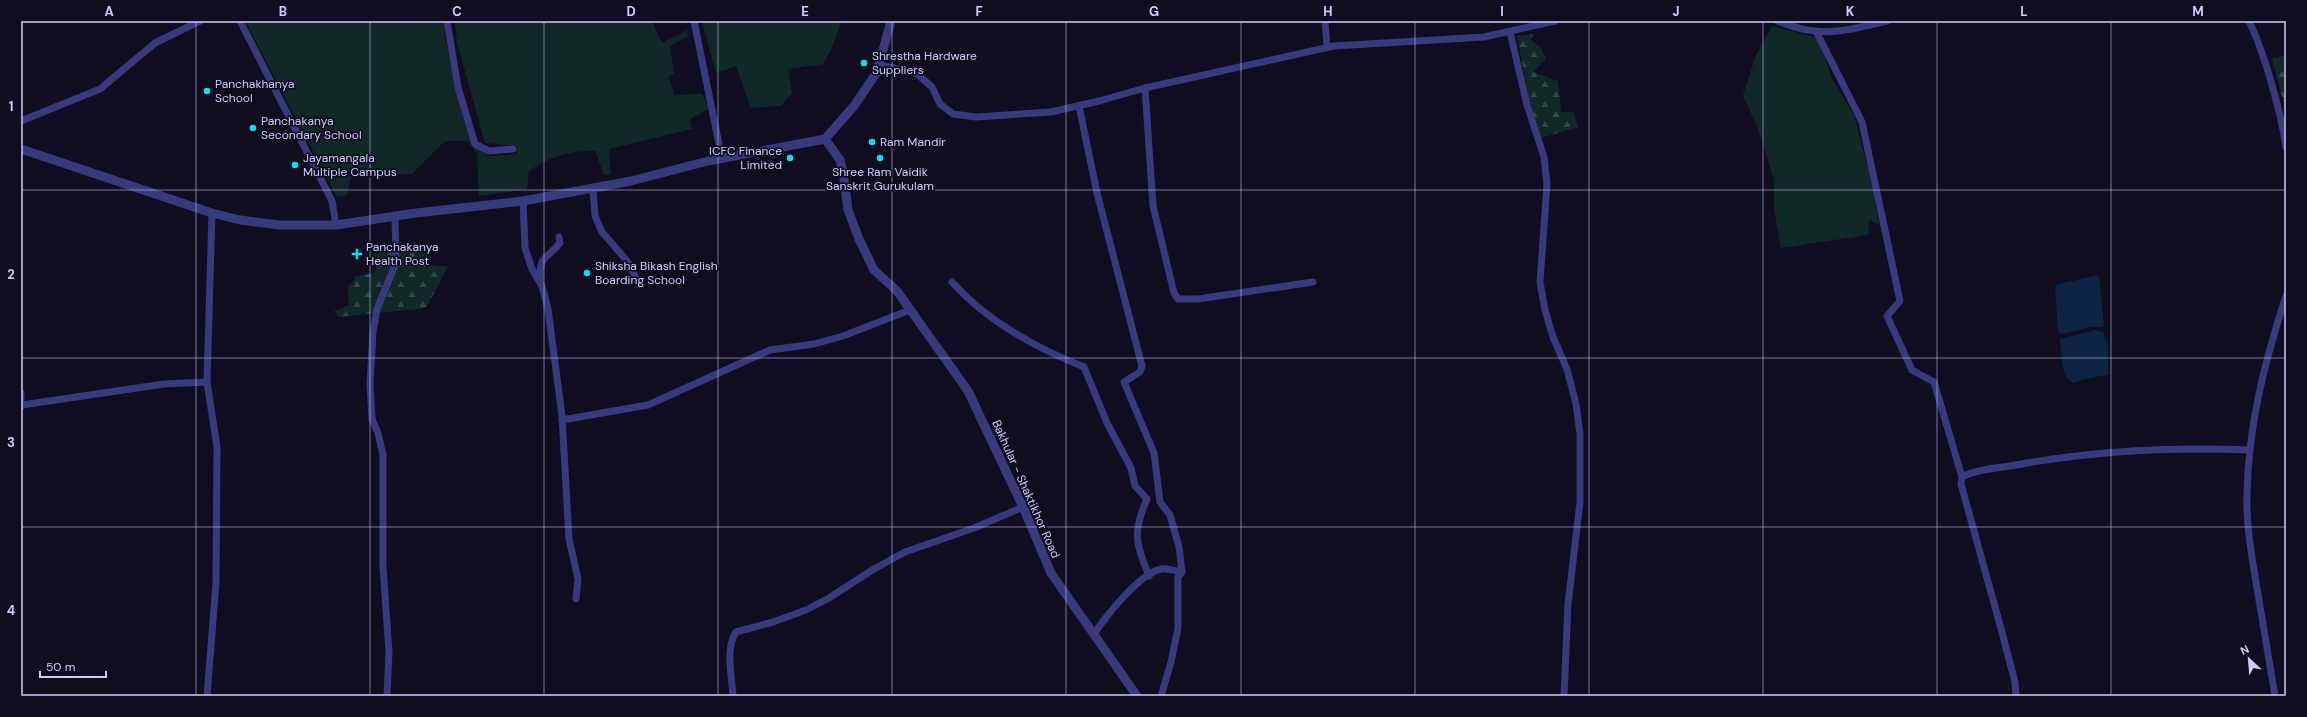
<svg xmlns="http://www.w3.org/2000/svg" width="2307" height="717" viewBox="0 0 2307 717" font-family="'DM Sans',sans-serif">
<defs>
<pattern id="forest-firs" width="22" height="20" patternUnits="userSpaceOnUse"><rect width="22" height="20" fill="#102927"/><path d="M5 1l3.5 6h-7zM16 11l3.5 6h-7z" fill="#324747"/></pattern>
</defs>
<rect width="100%" height="100%" fill="#0f0d1f"/>
<g fill="#102927">
<path d="M245 21H443L445 37 455 83 472 142 488 156 516 154 518 146 485 143 457 43 455 21H652L662 43 687 30 688 37 670 46 674 73 668 77 675 95 702 94 709 109 690 119 692 129 609 149 611 175H604L595 151C571 150 548 157 529 171L527 189 479 196 477 154 468 141H445L412 174H352L347 195 337 197Z"/>
<polygon points="702,21 842,21 831,50 823,64 788,69 792,93 781,106 751,108 736,66 716,73"/>
<polygon points="1772,26 1819,38 1831,77 1854,115 1870,176 1879,224 1869,220 1868,235 1781,248 1774,210 1774,181 1761,136 1743,95 1756,55"/>
</g>
<g fill="url(#forest-firs)">
<polygon points="1533,34 1531,40 1541,48 1546,59 1533,72 1558,81 1561,112 1573,112 1578,127 1541,138 1529,99 1517,36"/>
<polygon points="2286,56 2286,113 2272,58"/>
<polygon points="415,242 425,249 429,265 448,267 426,308 339,317 334,311 349,305 348,286 353,283 356,276 374,273 376,267 370,256 386,247 405,249"/>
</g>
<g fill="#0d2443">
<polygon points="2099,275 2104,327 2092,327 2062,334 2058,333 2055,287 2059,284"/>
<path d="M2095 330 2103 332 2108 345V375L2089 378 2073 383C2059 375 2063 353 2059 339Z"/>
</g>
<g fill="none" stroke-linecap="round" stroke-linejoin="round">
<g stroke="#39397e" stroke-width="7">
<polyline points="240,21 332,201 336,225"/>
<polyline points="447,21 458,87 475,144 489,151 513,149"/>
<polyline points="694,21 722,159"/>
<polyline points="1325,21 1327,47"/>
<path d="M1778 21C1819 39 1846 31 1887 21"/>
<path d="M2249 21C2264 52 2281 112 2286 147"/>
<polyline points="1510,32 1527,105 1544,157 1547,184 1540,282 1545,310 1553,337 1567,369 1576,404 1580,434 1580,502 1568,604 1564,696"/>
<polyline points="1817,33 1862,122 1900,301 1887,316 1912,370 1934,382 1962,477"/>
<polyline points="879,65 916,73 932,87 940,104 953,114 976,117 1051,112 1099,101 1145,88 1334,46 1484,37 1555,21"/>
<polyline points="1145,88 1153,206 1174,293 1178,299 1198,299 1313,282"/>
<polyline points="1079,106 1097,193 1142,366 1140,372 1124,382 1154,453 1160,502 1170,515 1179,547 1182,572 1178,577 1178,628 1171,662 1161,696"/>
<polyline points="21,121 100,89 155,43 200,21"/>
<polyline points="593,188 595,216 602,232 628,262 637,280"/>
<polyline points="523,201 525,248 532,269 542,286 548,309 562,416 569,539 578,579 576,599"/>
<path d="M540 281C539 255 546 260 560 243L559 237"/>
<path d="M952 282C987 321 1036 348 1084 367L1107 423 1131 468 1135 486 1147 499C1132 533 1136 543 1149 576"/>
<polyline points="207,382 217,447 216,583 207,696"/>
<polyline points="21,393 21,406"/>
<polyline points="22,405 164,384 207,382 212,213"/>
<polyline points="562,420 648,405 770,350 814,344 843,336 910,310"/>
<path d="M1094 634C1106 616 1139 574 1161 569 1167 568 1176 571 1182 572"/>
<polyline points="387,696 389,652 383,567 383,455 378,433 372,419 370,384 373,332 377,309 396,263 395,216"/>
<path d="M733 696C732 677 725 648 736 632L773 622 806 610 829 598 874 569 905 552 974 528 1023 507"/>
<path d="M2016 696 2015 682 2000 625 1961 484 1962 477C1977 469 1999 468 2016 465 2093 451 2171 447 2250 450"/>
<path d="M2275 696C2269 660 2263 624 2257 588 2252 558 2246 525 2247 495 2248 426 2265 360 2286 296"/>
</g>
<g stroke="#39397e" stroke-width="9">
<polyline points="825,139 840,160 843,171 848,210 859,239 874,270 897,291 968,391 1023,507 1051,573 1137,696"/>
<polyline points="825,139 854,106 877,72 891,21"/>
<polyline points="21,149 212,213 240,220 279,225 336,225 416,213 523,201 631,181 708,161 825,139"/>
</g>
</g>
<path fill="none" stroke="#d0ccfe" stroke-width="1" stroke-opacity="0.55" d="M196 21V696M370 21V696M544 21V696M718 21V696M892 21V696M1066 21V696M1241 21V696M1415 21V696M1589 21V696M1763 21V696M1937 21V696M2111 21V696M21 190H2286M21 358H2286M21 527H2286"/>
<g fill="#05e2f1" stroke="#0f0d1f" stroke-width="1.5">
<circle cx="864" cy="63" r="4"/>
<circle cx="207" cy="91" r="4"/>
<circle cx="253" cy="128" r="4"/>
<circle cx="872" cy="142" r="4"/>
<circle cx="790" cy="158" r="4"/>
<circle cx="880" cy="158" r="4"/>
<circle cx="295" cy="165" r="4"/>
<path d="M355 248h4v4h4v4h-4v4h-4v-4h-4v-4h4z"/>
<circle cx="587" cy="273" r="4"/>
</g>
<g text-anchor="middle" dominant-baseline="central" stroke-width="3.5" stroke-linejoin="round" paint-order="stroke">
<g font-size="12" fill="#d0ccfe" stroke="#0f0d1f" text-anchor="start">
<text x="872" y="56">Shrestha Hardware<tspan x="872" dy="14">Suppliers</tspan></text>
<text x="215" y="84">Panchakhanya<tspan x="215" dy="14">School</tspan></text>
<text x="261" y="121">Panchakanya<tspan x="261" dy="14">Secondary School</tspan></text>
<text x="880" y="142">Ram Mandir</text>
<text x="782" y="151" text-anchor="end">ICFC Finance<tspan x="782" dy="14">Limited</tspan></text>
<text x="303" y="158">Jayamangala<tspan x="303" dy="14">Multiple Campus</tspan></text>
<text x="880" y="172" text-anchor="middle">Shree Ram Vaidik<tspan x="880" dy="14">Sanskrit Gurukulam</tspan></text>
<text x="366" y="247">Panchakanya<tspan x="366" dy="14">Health Post</tspan></text>
<text x="595" y="266">Shiksha Bikash English<tspan x="595" dy="14">Boarding School</tspan></text>
</g>
<g font-size="12" fill="#d0ccfe" stroke="#0f0d1f">
<text transform="translate(1026 489) rotate(66)">Bakhular - Shaktikhor Road</text>
</g>
</g>
<rect width="2307" height="717" fill="none" stroke="#0f0d1f" stroke-width="44"/>
<g transform="translate(2249 659) rotate(334)" stroke="#0f0d1f" stroke-width="3" paint-order="stroke">
<path d="M0-3L7 15L0 10L-7 15Z" fill="#d0ccfe"/>
<text y="-6" font-size="11" font-weight="bold" text-anchor="middle" fill="#d0ccfe">N</text>
</g>
<path d="M40 671v6h66v-6" fill="none" stroke="#d0ccfe" stroke-width="2"/>
<text x="46" y="671" font-size="12" fill="#d0ccfe" stroke="#0f0d1f" stroke-width="3" paint-order="stroke">50 m</text>
<rect x="22" y="22" width="2263" height="673" fill="none" stroke="#d0ccfe" stroke-width="1.5"/>
<g font-size="13" text-anchor="middle" font-weight="bold" fill="#d0ccfe">
<text x="109" y="16">A</text>
<text x="283" y="16">B</text>
<text x="457" y="16">C</text>
<text x="631" y="16">D</text>
<text x="805" y="16">E</text>
<text x="979" y="16">F</text>
<text x="1154" y="16">G</text>
<text x="1328" y="16">H</text>
<text x="1502" y="16">I</text>
<text x="1676" y="16">J</text>
<text x="1850" y="16">K</text>
<text x="2024" y="16">L</text>
<text x="2198" y="16">M</text>
<text x="11" y="111">1</text>
<text x="11" y="279">2</text>
<text x="11" y="447">3</text>
<text x="11" y="615">4</text>
</g>
</svg>
